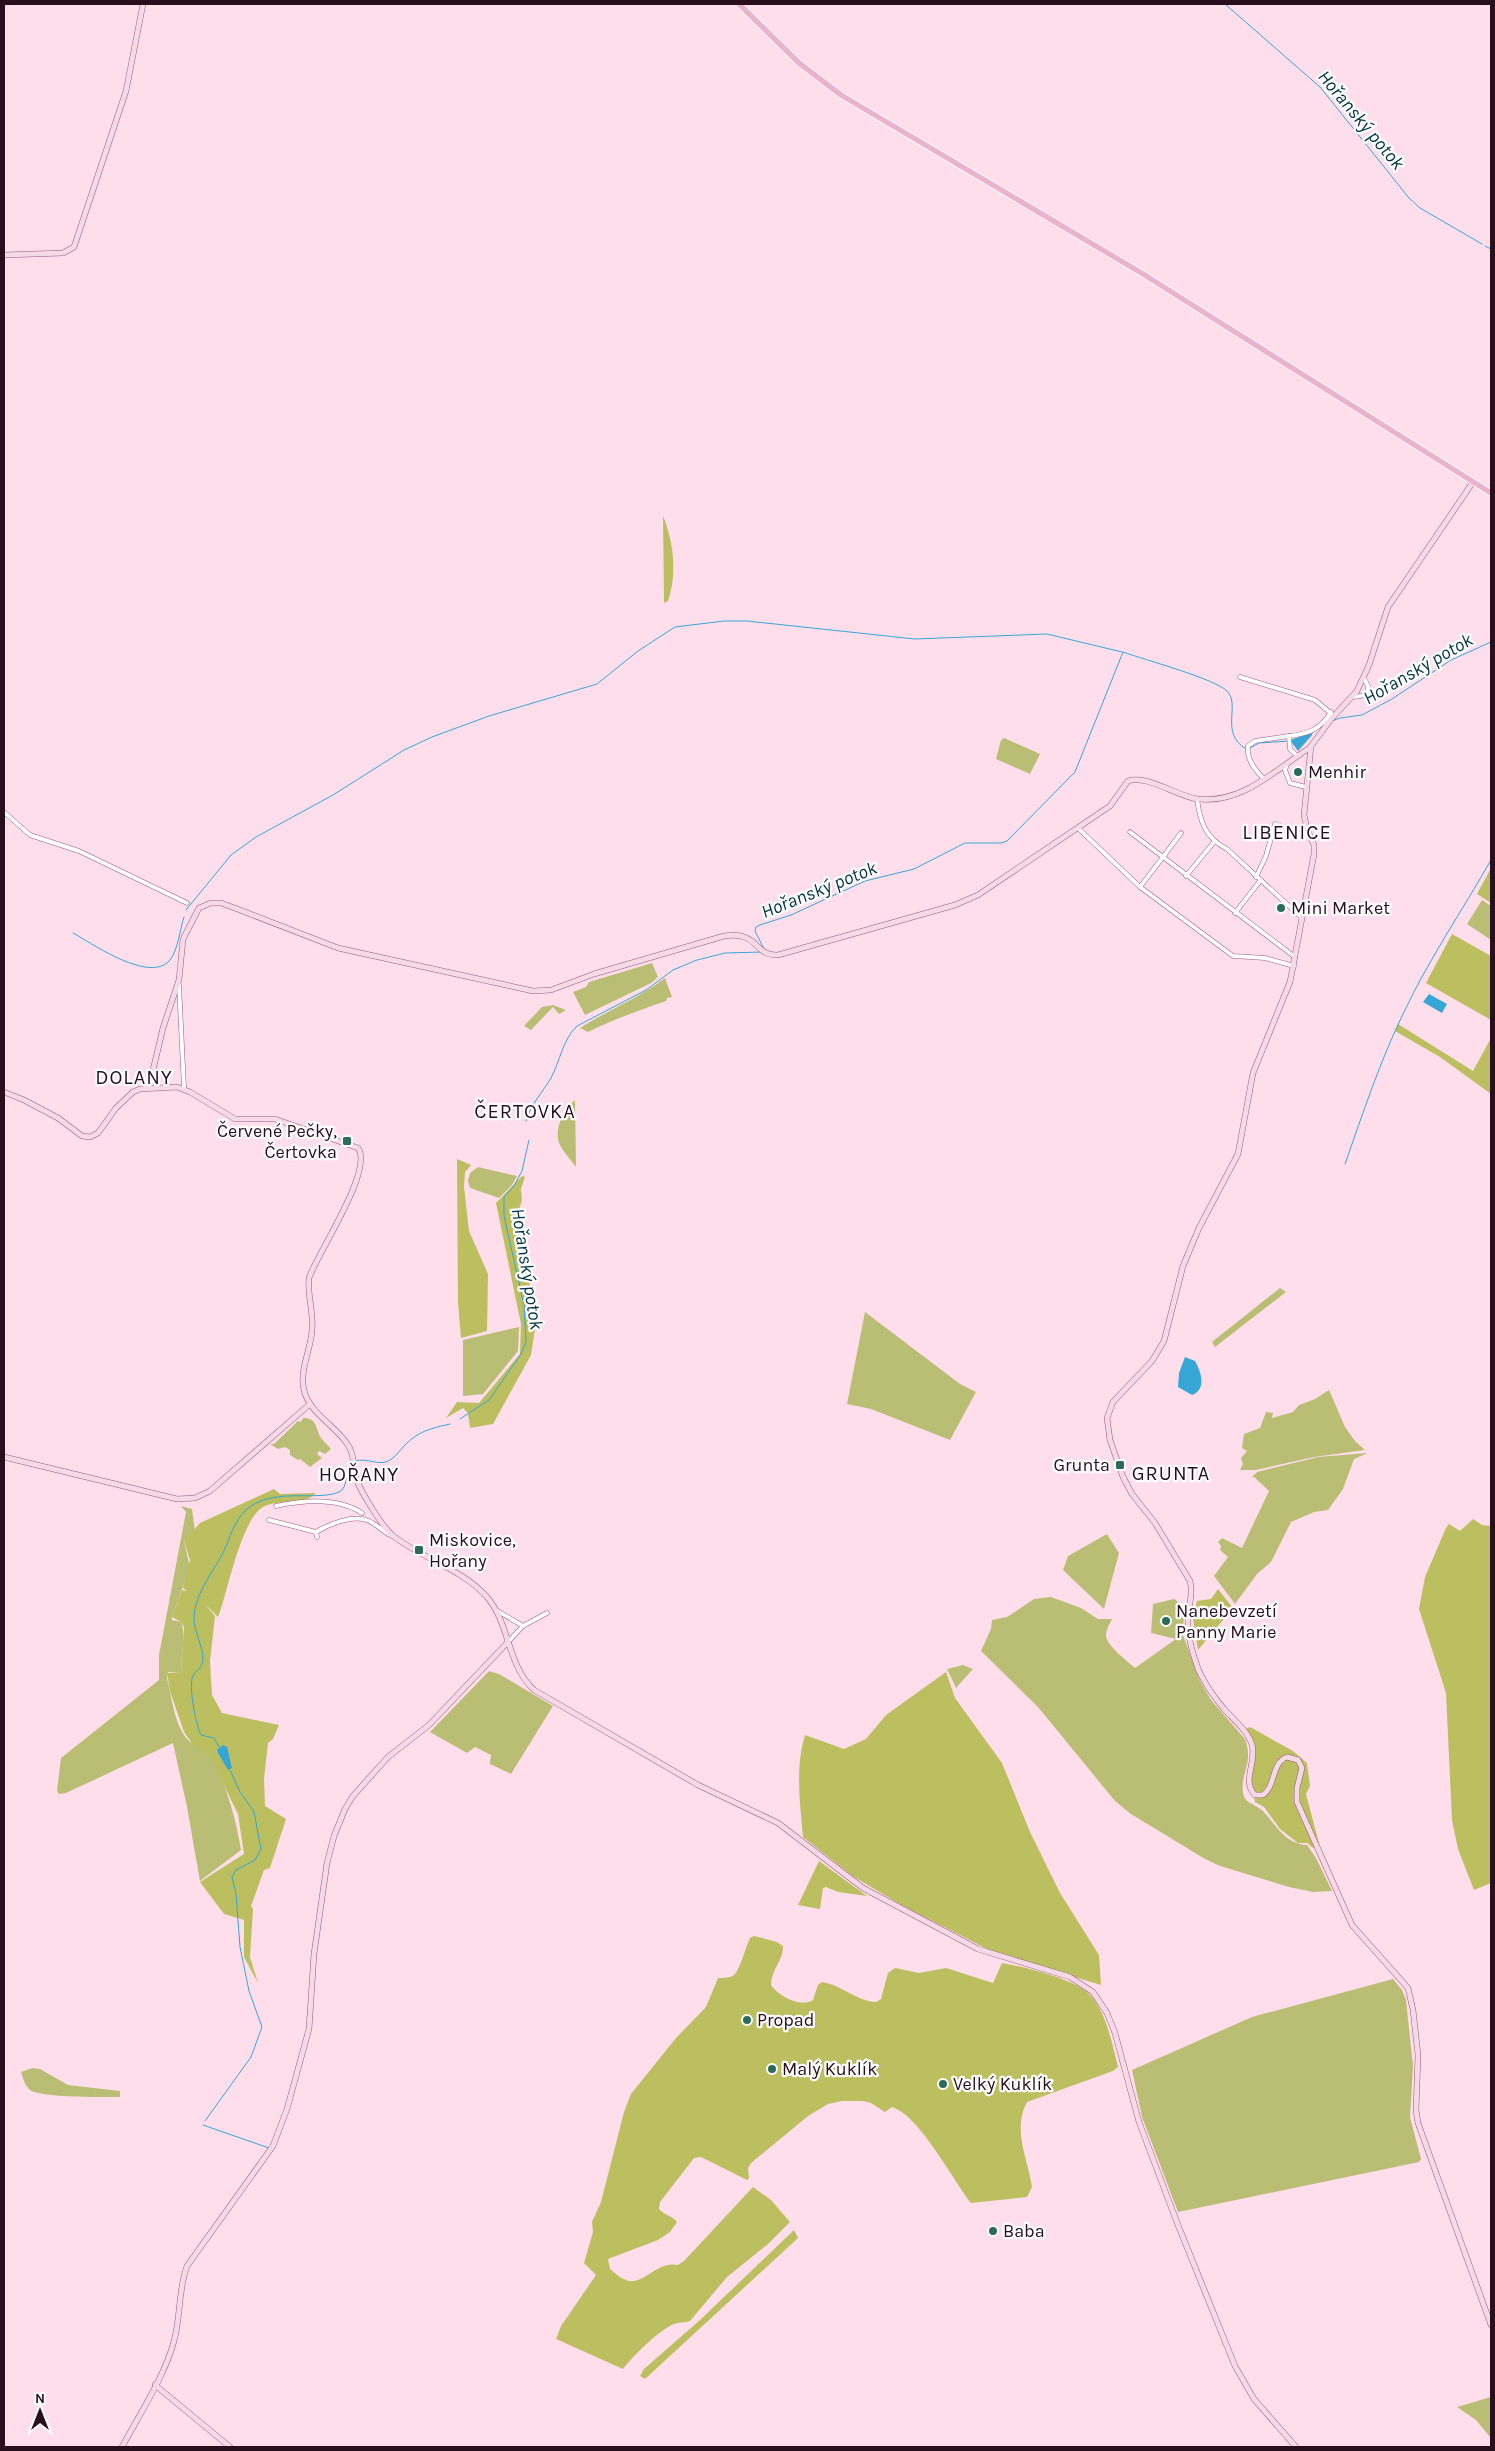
<svg xmlns="http://www.w3.org/2000/svg" width="1495" height="2451" viewBox="0 0 1495 2451" font-family="Karla,sans-serif">
<rect width="100%" height="100%" fill="#ffdeec"/>
<g fill="#babe74">
<polygon points="1004,738 1040,754 1030,774 996,759 1001,740"/>
<polygon points="1482,900 1491,906 1491,940 1467,924"/>
<polygon points="652,963 658,977 651,983 585,1015 573,992 586,987 589,982"/>
<path d="M665 978 672 997 667 998 666 1001C640 1010 612 1020 588 1032L580 1028C608 1010 639 998 665 978Z"/>
<polygon points="553,1005 566,1010 559,1014 553,1007 531,1030 524,1026 542,1007"/>
<path d="M575 1100 576 1167C571 1160 565 1154 561 1147 552 1132 563 1110 575 1100Z"/>
<polygon points="478,1167 517,1176 512,1185 499,1198 470,1188 468,1181 470,1173"/>
<polygon points="1280,1288 1286,1292 1215,1347 1212,1342"/>
<polygon points="865,1312 960,1384 976,1392 950,1440 871,1409 847,1404"/>
<polygon points="519,1327 518,1351 483,1394 463,1396 463,1340"/>
<polygon points="1329,1390 1345,1427 1355,1441 1365,1450 1314,1457 1256,1470 1240,1470 1243,1464 1241,1458 1247,1451 1242,1448 1244,1434 1260,1428 1266,1412 1273,1413 1272,1418 1293,1412 1299,1405 1315,1399"/>
<path d="M303 1418C318 1417 315 1430 322 1439 324 1442 328 1445 331 1449L325 1454 319 1451 317 1454 322 1458 310 1467 300 1459 298 1460 290 1455V1450L285 1447 278 1449 270 1444H274L298 1421 301 1422Z"/>
<polygon points="1368,1453 1354,1459 1343,1489 1328,1510 1314,1512 1291,1522 1271,1562 1257,1574 1235,1604 1214,1576 1228,1557 1220,1550 1221,1546 1218,1542 1222,1538 1242,1548 1269,1491 1254,1477 1251,1478 1257,1472 1318,1457"/>
<path d="M181 1506 192 1509 195 1531 184 1541 190 1567 172 1617V1620L181 1622C186 1633 181 1659 181 1672H168L167 1678C172 1698 174 1724 188 1740 195 1747 207 1751 212 1759 227 1786 236 1820 241 1850L200 1881 187 1807 173 1743 66 1793 59 1794 57 1791 61 1758 159 1680V1655L186 1512Z"/>
<polygon points="1107,1534 1119,1553 1104,1609 1063,1570 1068,1556"/>
<path d="M1051 1597 1081 1608 1098 1619H1112C1110 1623 1106 1630 1106 1635 1106 1645 1127 1661 1135 1668L1176 1639 1151 1633 1153 1604 1174 1599C1187 1606 1186 1627 1177 1638L1183 1635 1200 1681 1211 1700 1245 1739C1254 1763 1240 1774 1243 1793 1245 1804 1256 1804 1263 1811 1276 1825 1285 1844 1307 1845L1316 1858 1332 1891 1313 1892 1289 1887 1220 1866 1205 1859 1131 1814 1115 1801 1038 1707 981 1651 991 1629 992 1620 1007 1617 1034 1599Z"/>
<polygon points="963,1665 973,1669 956,1688 947,1669"/>
<polygon points="489,1671 499,1674 553,1706 511,1774 490,1764 491,1755 475,1747 467,1753 430,1732"/>
<polygon points="1393,1979 1402,1990 1406,2000 1413,2066 1410,2117 1421,2159 1419,2162 1178,2212 1142,2117 1132,2070 1252,2017"/>
<path d="M32 2068 40 2069 68 2085 120 2091V2097C103 2097 42 2098 30 2090 25 2086 23 2078 21 2072Z"/>
<polygon points="1491,2397 1491,2438 1476,2420 1457,2407"/>
</g>
<g fill="#bcbf5f">
<path d="M663 516C674 543 677 574 668 601L664 603Z"/>
<polygon points="1491,868 1491,903 1477,894"/>
<polygon points="1452,934 1491,956 1491,1020 1426,983"/>
<polygon points="1398,1024 1473,1071 1491,1038 1491,1094 1440,1057 1395,1031"/>
<polygon points="457,1159 471,1165 465,1172 464,1187 469,1231 488,1274 487,1331 461,1338 458,1302"/>
<polygon points="522,1176 525,1177 521,1189 522,1200 517,1216 517,1225 526,1252 535,1329 531,1355 493,1424 470,1428 468,1413 463,1408 446,1418 457,1402 479,1403 520,1354 521,1324 496,1203"/>
<path d="M274 1489 280 1494 316 1493C299 1509 284 1498 265 1506 241 1516 227 1596 218 1617L205 1604 215 1616 210 1661 212 1695 222 1713 279 1725 273 1739 268 1743 264 1779 265 1806 286 1819 270 1868 264 1870 251 1906 253 1909 250 1957 258 1983 244 1957V1920L224 1914 200 1882 244 1854 238 1814 210 1757 193 1745 184 1732 170 1691 167 1673 181 1672 184 1627 181 1622 172 1617 182 1590 187 1591 183 1588 190 1560 184 1541 200 1523Z"/>
<polygon points="1473,1519 1482,1525 1491,1526 1491,1883 1474,1890 1458,1849 1452,1820 1446,1693 1419,1609 1425,1577 1446,1528 1449,1524 1460,1531"/>
<polygon points="1218,1589 1233,1608 1198,1650 1193,1618 1197,1601 1211,1599"/>
<path d="M946 1672 955 1698 1002 1763 1030 1832 1060 1893 1099 1955 1101 1985 995 1953 905 1907 854 1877 803 1837C800 1804 795 1767 805 1735L844 1749 866 1739 886 1715Z"/>
<path d="M1250 1727 1293 1751 1307 1763 1310 1786 1306 1794 1319 1843 1313 1848 1307 1843H1298L1280 1829 1264 1807 1255 1802C1254 1795 1252 1788 1252 1782 1251 1760 1263 1749 1245 1729Z"/>
<polygon points="819,1861 867,1896 838,1892 826,1887 823,1888 820,1909 798,1905"/>
<path d="M754 1936 777 1942 783 1946C784 1959 771 1970 771 1985 778 1996 801 2008 813 2000L818 1985 822 1982C842 1985 856 2001 876 2002L881 1999 888 1973 895 1968 919 1973 946 1968 993 1983 1002 1963C1024 1967 1078 1979 1092 1997 1107 2016 1112 2043 1118 2067L1113 2071 1027 2102C1012 2130 1028 2159 1032 2187L1027 2197 971 2203C953 2180 919 2115 892 2107L885 2112 871 2103 863 2101H842L828 2104 808 2116 751 2163 748 2168 749 2178 747 2180 701 2157 694 2158 660 2202 659 2209C664 2215 673 2216 677 2222L670 2232 658 2240 608 2259 610 2269C615 2273 620 2278 626 2280 642 2287 657 2260 678 2265L684 2261 753 2187 771 2200 790 2222 768 2244 727 2277 690 2321C685 2323 679 2322 674 2324 660 2329 632 2357 623 2369L556 2339 561 2326 596 2275 584 2263 593 2232 592 2222 601 2202 624 2112 631 2094 676 2038 706 2007 718 1978C723 1978 730 1978 734 1975 740 1970 746 1946 750 1938Z"/>
<polygon points="794,2230 798,2238 645,2379 640,2376 644,2369 700,2320"/>
</g>
<g fill="#35a6d6">
<polygon points="1311,733 1312,735 1298,751 1290,740"/>
<polygon points="1429,994 1447,1004 1442,1013 1423,1002"/>
<path d="M1185 1357 1195 1361C1201 1372 1207 1389 1192 1395L1178 1387 1179 1373Z"/>
<polygon points="223,1745 227,1747 232,1768 228,1770 218,1753 217,1750"/>
</g>
<g fill="none" stroke-linecap="round" stroke-linejoin="round">
<g stroke="#35a6d6" stroke-width="1">
<polyline points="1225,4 1320,87 1409,198 1420,208 1482,244"/>
<polyline points="1485,246 1491,249"/>
<polyline points="1332,721 1340,718 1362,715 1392,699 1451,660 1491,642"/>
<polyline points="1311,734 1322,726"/>
<polyline points="1250,748 1259,743 1289,741"/>
<polyline points="186,910 231,855 256,837 333,795 404,750 432,737 489,716 597,684 638,651 675,627 724,621 747,621 915,639 1047,634 1122,652"/>
<path d="M73 933C93 944 150 984 170 960 178 950 180 929 184 917"/>
<path d="M764 949 755 931 756 927 760 925 791 915 865 881 914 869 965 843H1001L1007 841 1075 772 1123 652C1145 660 1213 678 1227 691 1241 705 1219 733 1246 749"/>
<path d="M526 1121C530 1105 543 1092 551 1078 560 1061 563 1039 577 1026L646 990 673 970 697 960 725 953 762 952"/>
<path d="M1345 1164C1363 1113 1380 1061 1404 1012 1429 959 1462 911 1491 860"/>
<polyline points="460,1419 489,1400 521,1354 526,1342 524,1305 504,1216 504,1197 514,1186 522,1171 529,1140"/>
<path d="M355 1461C367 1457 380 1467 390 1460 398 1455 404 1444 413 1438 423 1430 437 1427 450 1424"/>
<path d="M220 1748 214 1738 201 1735C196 1726 188 1685 193 1676 196 1670 203 1667 203 1659 203 1646 194 1632 194 1618 195 1593 212 1574 223 1553 230 1538 234 1521 246 1510 256 1500 276 1496 289 1496 301 1495 334 1498 342 1490 349 1482 344 1469 351 1463"/>
<polyline points="205,2121 251,2057 262,2027 249,1991 240,1947 236,1894 232,1877 236,1870 255,1860 261,1849 254,1812 240,1792 230,1770"/>
<polyline points="203,2125 269,2148"/>
</g>
<g stroke="#9e587a" stroke-width="5">
<g id="street">
<polyline points="1240,677 1315,700 1334,716"/>
<polyline points="1352,697 1361,696 1367,693 1368,686 1364,678"/>
<path d="M1297 756 1290 749 1289 736C1308 734 1321 729 1331 712"/>
<polyline points="1287,764 1285,770 1290,783 1306,787"/>
<path d="M1264 779C1255 770 1246 759 1248 746L1255 741 1289 736"/>
<path d="M1197 799C1200 821 1205 838 1227 849L1302 918"/>
<polyline points="4,812 30,835 79,851 187,903"/>
<polyline points="1079,829 1140,887 1233,956 1265,958 1294,966"/>
<polyline points="1130,832 1163,857 1181,833"/>
<polyline points="1186,876 1214,842"/>
<polyline points="1256,877 1266,856 1275,824 1292,830 1307,829"/>
<polyline points="1140,887 1163,857 1295,957"/>
<polyline points="1235,913 1260,881"/>
<polyline points="179,985 184,1088"/>
<path d="M276 1506C304 1500 337 1497 362 1513"/>
<polyline points="269,1520 316,1532"/>
<path d="M317 1537 316 1532C329 1524 354 1514 369 1521 378 1525 384 1533 392 1536"/>
<polyline points="496,1610 523,1626"/>
<polyline points="508,1642 523,1626 547,1613"/>
</g>
</g>
<g stroke="#9e587a" stroke-width="6">
<g id="secondary">
<polyline points="4,255 63,253 74,247 126,91 143,4"/>
<path d="M1473 482 1388 607 1369 665 1357 691 1332 718 1311 746 1304 815 1307 829 1314 845V854L1290 982 1253 1073 1238 1154 1199 1228 1183 1266 1164 1341 1152 1361 1113 1402 1107 1418 1110 1440 1123 1477 1132 1494 1155 1523 1190 1581C1194 1594 1188 1606 1188 1619 1187 1636 1193 1655 1199 1671 1205 1684 1214 1697 1224 1709 1234 1720 1248 1731 1252 1745 1257 1763 1241 1781 1255 1795H1263C1276 1786 1271 1763 1287 1757L1298 1760 1302 1768 1297 1788V1802L1352 1925 1408 1988 1413 2010 1418 2055 1416 2110 1418 2123 1491 2325"/>
<path d="M146 1089 153 1070 163 1028 179 980 183 939 199 908 211 903H221L240 910 338 948 533 991 551 990 594 974 724 936C760 931 753 956 778 955L955 905 978 895 1110 806 1128 781C1147 774 1178 797 1198 799 1243 804 1276 769 1311 747"/>
<path d="M4 1092 24 1100 58 1118 82 1136 90 1137 98 1133 116 1108 133 1092 140 1089 177 1087 190 1092 235 1119H275L358 1148C374 1170 318 1252 309 1278 307 1296 314 1312 312 1330 311 1349 299 1371 304 1390 309 1413 336 1426 348 1445 355 1455 353 1467 356 1478 360 1491 382 1526 392 1535 422 1559 461 1568 487 1597 510 1624 507 1665 534 1690L698 1785 778 1823 863 1888 978 1949 1070 1977 1093 1992 1107 2013 1115 2033 1139 2122 1178 2225 1235 2366 1254 2399 1296 2447"/>
<polyline points="4,1457 177,1499 195,1498 210,1491 310,1404"/>
<polyline points="155,2385 230,2447"/>
<path d="M122 2447C139 2415 165 2376 174 2341 181 2316 178 2290 187 2266L273 2146 287 2109 309 2029 314 1954 327 1863 334 1836 345 1809 353 1796 388 1757 429 1725 508 1642"/>
</g>
</g>
<g stroke="#fff" stroke-width="7">
<polyline id="primary" points="739,4 799,63 841,95 1143,274 1491,493"/>
</g>
<use href="#street" stroke="#fff" stroke-width="4"/>
<use href="#secondary" stroke="#f4d9e6" stroke-width="5"/>
<use href="#primary" stroke="#eab3cd" stroke-width="5.5"/>
</g>
<g fill="#2c6b58" stroke="#fff" stroke-width="2">
<circle cx="1298" cy="772" r="5"/>
<circle cx="1281" cy="908" r="5"/>
<rect x="342" y="1136" width="10" height="10" rx="2.5"/>
<rect x="1115" y="1460" width="10" height="10" rx="2.5"/>
<rect x="414" y="1545" width="10" height="10" rx="2.5"/>
<circle cx="1166" cy="1621" r="5"/>
<circle cx="747" cy="2020" r="5"/>
<circle cx="772" cy="2069" r="5"/>
<circle cx="943" cy="2084" r="5"/>
<circle cx="993" cy="2231" r="5"/>
</g>
<g text-anchor="middle" dominant-baseline="central" stroke-width="4.5" stroke-linejoin="round" paint-order="stroke">
<g font-size="18" fill="#290e1b" stroke="#fff" text-anchor="start">
<text x="1308" y="772">Menhir</text>
<text x="1291" y="908">Mini Market</text>
<text x="337" y="1131" text-anchor="end">Červené Pečky,<tspan x="337" dy="21">Čertovka</tspan></text>
<text x="1110" y="1465" text-anchor="end">Grunta</text>
<text x="429" y="1540">Miskovice,<tspan x="429" dy="21">Hořany</tspan></text>
<text x="1176" y="1611">Nanebevzetí<tspan x="1176" dy="21">Panny Marie</tspan></text>
<text x="757" y="2020">Propad</text>
<text x="782" y="2069">Malý Kuklík</text>
<text x="953" y="2084">Velký Kuklík</text>
<text x="1003" y="2231">Baba</text>
</g>
<g font-size="19" font-style="italic" fill="#013447" stroke="#fff">
<text transform="translate(1361 120) rotate(50)">Hořanský potok</text>
<text transform="translate(1418 669) rotate(-30)">Hořanský potok</text>
<text transform="translate(819 890) rotate(-22)">Hořanský potok</text>
<text transform="translate(527 1269) rotate(81)">Hořanský potok</text>
</g>
<g font-size="20" letter-spacing="1" fill="#290e1b" stroke="#fff">
<text x="1287" y="832">LIBENICE</text>
<text x="134" y="1077">DOLANY</text>
<text x="525" y="1111">ČERTOVKA</text>
<text x="1171" y="1473">GRUNTA</text>
<text x="359" y="1474">HOŘANY</text>
</g>
</g>
<rect width="1495" height="2451" fill="none" stroke="#290e1b" stroke-width="10"/>
<g transform="translate(40 2411)" stroke="#ffffff" stroke-width="4" paint-order="stroke">
<path d="M0-4L9 19L0 12L-9 19Z" fill="#290e1b"/>
<text y="-8" font-size="14" font-weight="bold" text-anchor="middle" fill="#290e1b">N</text>
</g>
</svg>
